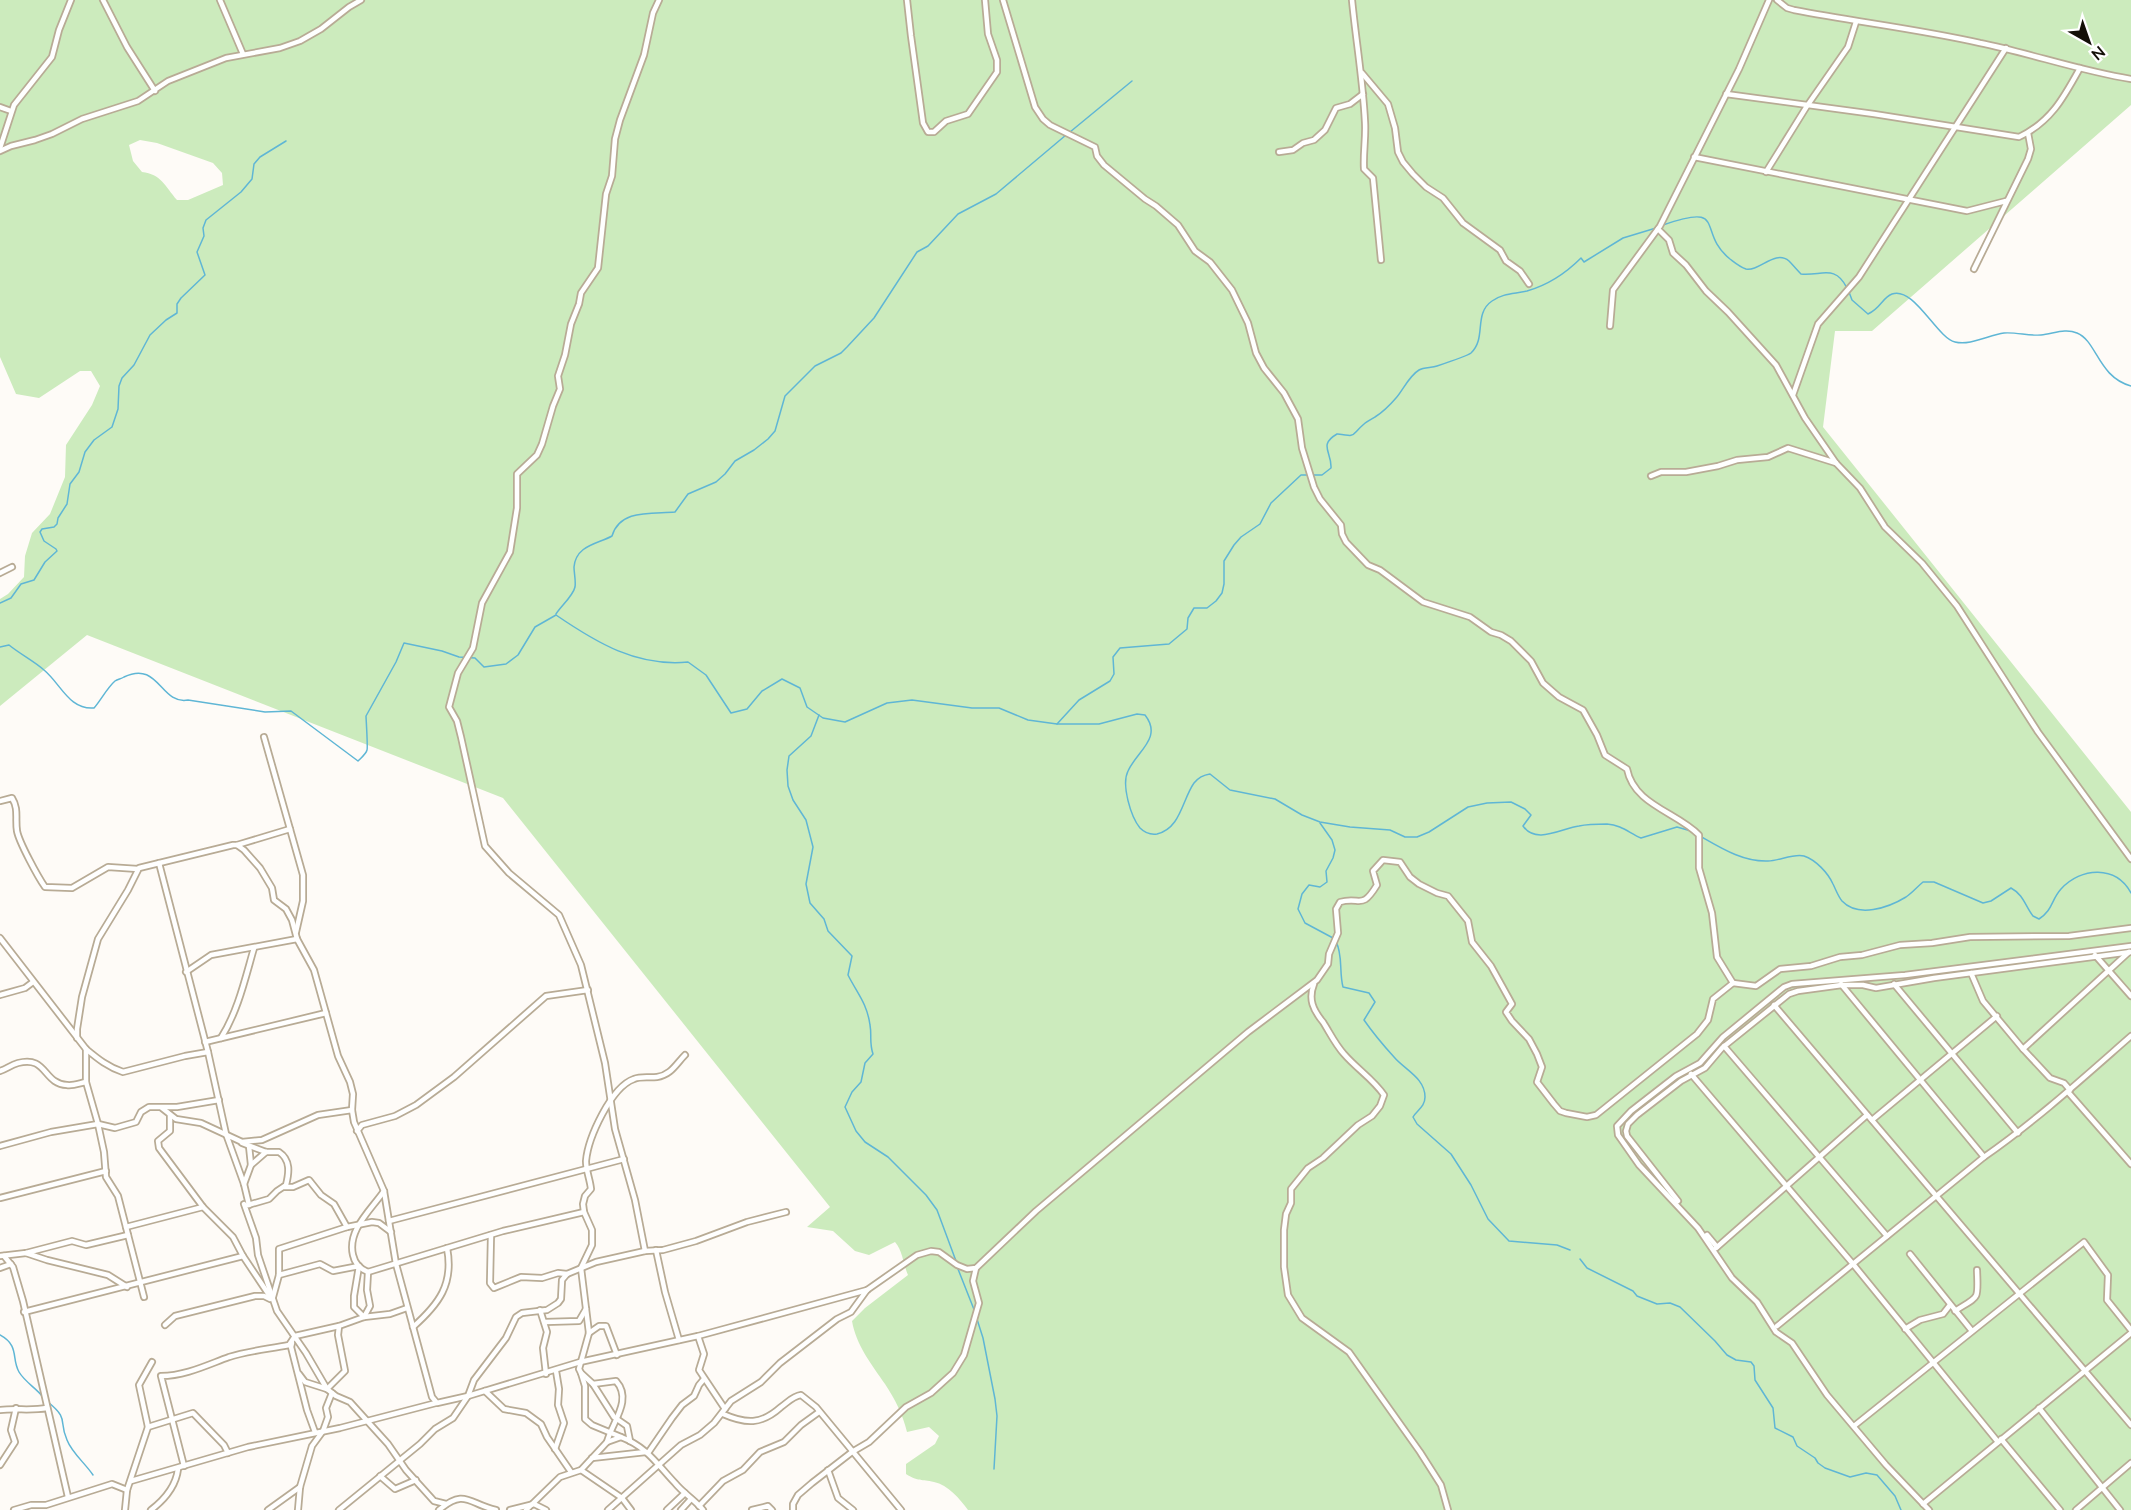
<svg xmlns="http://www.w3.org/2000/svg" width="2131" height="1510" viewBox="0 0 2131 1510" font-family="'Nunito Sans',sans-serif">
<rect width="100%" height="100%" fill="#fefbf7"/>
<path fill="#ccebbd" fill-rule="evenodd" d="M0 0H2131V105L1872 331H1835L1823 427 2131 812V1510H968C960 1499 948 1485 934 1482 921 1479 919 1482 906 1474V1464L935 1444 939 1436 929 1427 907 1432C903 1415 895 1399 885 1384 872 1365 856 1345 852 1321L865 1308 908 1275C903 1264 903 1251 895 1242L869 1255 855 1251 833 1231 807 1227 830 1207 503 798 87 635 0 706V599L8 594 24 577 25 556 32 533 50 514 65 477 66 445 92 405 100 386 91 371H80L39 398 16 394 0 357ZM140 140 157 143 213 163 222 173 223 185 188 200H177C165 186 161 174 142 172L133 161 129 145Z"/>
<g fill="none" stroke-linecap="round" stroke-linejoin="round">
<g stroke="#5fb6d5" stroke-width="1.5">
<polyline points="1070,132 1132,81"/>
<path d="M1663 225C1729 202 1696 232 1730 259 1734 262 1740 267 1746 269 1759 272 1775 249 1789 261 1793 265 1797 270 1801 274 1822 276 1835 264 1847 288"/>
<path d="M1849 292 1852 300 1868 314C1881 308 1882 298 1892 294 1914 286 1937 338 1955 342 1970 346 1989 335 2004 333 2016 332 2029 336 2041 335 2053 334 2065 328 2077 333 2097 341 2098 377 2131 386"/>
<polyline points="0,603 11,598 21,584 34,580 45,562 57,551 56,549 44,541 40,532 42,529 54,527 57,524 58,518 67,504 70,484 79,472 85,452 94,440 112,427 118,409 119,386 122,378 134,365 150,335 166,320 177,313 177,304 181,298 205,275 197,252 204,236 203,228 206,220 241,192 252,179 254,164 260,157 286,141"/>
<path d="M556 614C561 606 573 596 575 587 576 581 574 573 574 567 576 545 598 544 612 536 620 509 651 514 675 512L688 494 716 482 725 474 735 461 754 450 768 439 775 431 785 396 815 366 841 353 847 347 874 318 917 252 928 246 958 214 996 194 1066 135"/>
<path d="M0 647 9 645C20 654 34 661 44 670 61 684 69 710 94 708 101 700 107 688 115 681 118 679 121 679 124 677 159 660 160 705 188 700L265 712 291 711 358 761C361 758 366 754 367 750 368 748 366 718 366 716L396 662 404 643 442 651 459 657 475 658 484 667 506 664 518 655 535 627 556 615C597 643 637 667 688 662L706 675 731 713 747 709 762 691 782 679 800 688 807 707 823 718 845 722 887 703 912 700 972 708H999L1028 720 1057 724H1099L1137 714 1145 715C1163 738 1137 751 1128 771 1121 785 1131 817 1140 828 1145 833 1150 835 1157 834 1181 828 1182 800 1194 783 1198 778 1203 775 1210 774L1230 790 1275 799 1302 815 1320 822 1350 827 1390 830 1405 837H1417L1429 832 1468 807 1487 803 1511 802 1525 809 1531 815 1523 826C1536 845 1562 828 1579 826 1588 824 1598 824 1607 824 1622 825 1629 833 1641 838L1677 827 1691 831"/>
<path d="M819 715 811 736 789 756 787 770 788 786 793 800 806 820 813 847 806 884 810 903 824 919 828 931 852 956 848 975C857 993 867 1003 870 1025 872 1036 869 1042 873 1054L865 1063 861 1082 852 1092 845 1107 856 1131 865 1142 888 1157 926 1195 937 1210 956 1261"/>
<path d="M1057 724 1079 700 1110 681 1114 674 1113 657 1120 648 1169 644 1187 629 1188 618 1194 608H1207L1216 601 1222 593 1224 584V561L1234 545 1241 537 1260 524 1271 503 1301 475H1322L1331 468C1332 452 1318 445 1337 434 1358 437 1350 436 1364 424 1367 421 1372 419 1375 417 1383 412 1390 405 1396 398 1403 390 1409 376 1419 370 1424 367 1432 368 1437 366 1443 364 1467 356 1471 353 1487 338 1473 314 1492 301 1503 293 1515 294 1527 291 1548 285 1566 273 1581 258L1584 262 1623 238 1656 228"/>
<polyline points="1320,823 1332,840 1335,850 1333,858 1326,871 1327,882 1320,887 1309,885 1302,894 1298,909 1305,923 1333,938"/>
<path d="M1700 836C1721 848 1743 862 1768 861 1779 861 1794 853 1804 856 1816 860 1828 873 1833 884 1836 890 1838 896 1842 901 1858 918 1888 908 1906 897 1912 893 1917 887 1923 882H1934L1983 903 1991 901 2011 888C2024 895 2025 906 2033 916L2039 919C2053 910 2051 900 2061 889 2081 867 2116 865 2131 893"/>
<path d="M1336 942C1343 954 1339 972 1343 987L1369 993 1375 1002 1364 1020C1373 1033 1384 1046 1394 1057 1405 1070 1425 1078 1425 1097 1425 1107 1417 1110 1413 1117L1417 1124 1451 1154 1471 1185 1488 1219 1509 1241 1557 1245 1570 1250"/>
<polyline points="1580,1259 1587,1268 1633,1291 1637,1296 1657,1304 1670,1303 1680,1307 1715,1341 1727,1355 1736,1360 1751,1362 1754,1366 1755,1380 1773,1408 1775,1428 1793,1437 1797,1446 1815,1458 1818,1463 1825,1468 1850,1477 1866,1473 1877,1475 1895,1496 1901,1510"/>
<polyline points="958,1269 975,1312"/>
<polyline points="976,1316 983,1338 995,1399 997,1416 994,1469"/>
<path d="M0 1335C20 1346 11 1358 19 1372 25 1382 36 1388 43 1397"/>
<path d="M48 1402C70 1420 58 1420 67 1440 72 1453 85 1463 93 1475"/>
</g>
<g stroke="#b8ab95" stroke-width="8">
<g id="street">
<polyline points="103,0 127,47 155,91"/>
<polyline points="220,0 243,54"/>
<polyline points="907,0 911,36 923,123 928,132 934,132 946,121 968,114 997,72 997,60 988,34 985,0"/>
<path d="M1003 0 1035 107 1043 119 1050 125 1095 147 1097 156 1104 165 1145 199 1156 206 1178 225 1195 251 1210 262 1232 290 1248 323 1256 353 1264 368 1284 393 1298 419 1302 448 1314 487 1320 499 1341 525 1342 534 1346 542 1368 565 1380 570 1423 602 1470 617 1491 632 1501 635 1511 641 1531 661 1543 683 1559 697 1583 710 1597 735 1605 755 1627 769C1634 805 1677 812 1699 835V868L1712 913 1717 957 1733 983"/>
<path d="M1352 0C1356 41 1363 81 1365 122 1366 138 1363 153 1364 169L1373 178 1381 260"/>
<path d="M1777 0 1787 8 1794 10C1856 22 1918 29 1980 43 2030 53 2080 71 2131 79"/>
<polyline points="1362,73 1388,104 1395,128 1398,152 1403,162 1413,174 1426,187 1443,198 1463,223 1500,250 1506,261 1520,271 1529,284"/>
<path d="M1726 94 1874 114 2019 137C2051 122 2064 97 2080 68"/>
<polyline points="0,107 11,111"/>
<polyline points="0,148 14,105 52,57 59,30 71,0"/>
<polyline points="0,151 11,146 35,140 52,134 82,119 138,101 168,81 226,58 280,48 300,41 321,29 349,7 361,0"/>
<polyline points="1279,152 1293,150 1303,143 1314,140 1325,130 1336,108 1350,104 1363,94"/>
<polyline points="1694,157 1967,211 2006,201"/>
<polyline points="1766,172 1807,106 1848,47 1856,22"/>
<polyline points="1658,229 1669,240 1673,253 1686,265 1706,291 1728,312 1776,365 1805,418 1836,463 1860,488 1885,527 1922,563 1957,606 2038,732 2131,859"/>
<polyline points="1974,269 2028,159 2031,149 2028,133"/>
<polyline points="1610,326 1613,290 1660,226 1739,69 1769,0"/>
<polyline points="1793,395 1818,324 1859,277 2006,48"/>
<polyline points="1651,476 1661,472 1686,472 1718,466 1737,460 1768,457 1788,448 1836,463"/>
<polyline points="0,573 12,567"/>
<polyline points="264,737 303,875 303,901 296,932"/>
<path d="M0 801 12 798C19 809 15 819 17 831 19 842 38 877 45 887L72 888 108 867 138 869"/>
<polyline points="237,845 290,829"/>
<polyline points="159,863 208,1052 226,1134 244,1184 249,1205"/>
<path d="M0 938 86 1049C98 1059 108 1067 123 1072L185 1056 208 1052"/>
<polyline points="2095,955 2131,996"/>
<polyline points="186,972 211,955 297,939"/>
<polyline points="1971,973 1983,1001 2023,1049 2050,1078 2064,1083 2070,1090"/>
<path d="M1314 984C1308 999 1313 1010 1323 1022 1330 1033 1335 1044 1344 1054 1357 1069 1373 1079 1384 1095L1380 1106 1372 1116 1358 1125 1323 1158 1308 1168 1291 1189V1203L1286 1214 1284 1230V1267L1288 1295 1302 1318 1349 1352 1420 1452 1441 1485 1448 1510"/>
<polyline points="1841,984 1984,1157"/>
<polyline points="1894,984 2018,1133"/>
<polyline points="0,995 25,988 33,982"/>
<polyline points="1774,1005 2131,1425"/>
<polyline points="77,1038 77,1029 82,997 98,939 128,890 139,868 233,845 237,845 244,850 260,868 272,888 274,900 286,909 292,920 297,939 314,970 338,1056 350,1082 353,1094 352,1110 354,1122 384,1191 396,1264 432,1397 437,1403 468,1396 580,1362 698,1336 867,1290"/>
<path d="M221 1038C238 1011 245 979 254 948"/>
<polyline points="205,1042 326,1013"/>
<polyline points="1724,1046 1887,1236"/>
<polyline points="86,1049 86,1082 98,1124 104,1152 106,1177 118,1196 144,1297"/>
<polyline points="2023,1049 2129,952"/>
<path d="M0 1071C6 1069 11 1065 18 1063 47 1055 43 1084 67 1085 73 1086 80 1083 86 1082"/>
<polyline points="1691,1074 1853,1264 1998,1442"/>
<polyline points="2068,1092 2131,1164"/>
<polyline points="162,1108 176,1119 201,1123 242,1142 262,1140 318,1115 352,1110"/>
<polyline points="170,1115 170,1131 158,1141 159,1148 203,1207 233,1237 243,1256 269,1295"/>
<polyline points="1872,1120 1997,1016"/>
<polyline points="357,1131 362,1125 395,1116 416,1105 454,1077 546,996 588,990"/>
<path d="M242 1143 266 1152H279C291 1160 289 1173 286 1185L277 1191 269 1199 248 1205"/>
<polyline points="0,1146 51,1132 98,1124 115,1128 136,1122 141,1112 149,1107 177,1107 219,1100"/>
<polyline points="249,1146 251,1165"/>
<polyline points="244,1184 251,1165 266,1152"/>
<polyline points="284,1187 293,1187 309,1180 321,1195 334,1204 347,1227"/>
<path d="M384 1191C371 1210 347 1230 353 1255 355 1264 360 1269 368 1272L503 1231 584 1212"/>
<polyline points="0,1198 106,1171"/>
<polyline points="1678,1201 1627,1136 1626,1131 1628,1124 1637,1115 1681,1081 1705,1068 1722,1048 1789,994 1798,991 1842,985 1863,985 1876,988 1934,978 2131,952"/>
<polyline points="244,1204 256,1238 258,1255 277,1311 306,1353 327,1389 336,1396 350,1402 388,1444 406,1470 434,1501 446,1504"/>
<polyline points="389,1221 624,1159"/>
<polyline points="126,1227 203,1207"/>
<polyline points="491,1235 490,1283 494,1288 521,1277 542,1278 558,1273 567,1274"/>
<polyline points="1707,1235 1717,1247"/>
<polyline points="1716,1248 1867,1115"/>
<polyline points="656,1250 665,1292 679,1340"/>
<polyline points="645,1251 635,1200 615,1129 605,1063 581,965 559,915 509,873 485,846 461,737 457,721 449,707 458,673 473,648 482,603 510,552 517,508 517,474 537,455 542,444 553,406 560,389 558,376 565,355 571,324 579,304 581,293 598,268 606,194 612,176 615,139 620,120 644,55 653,13 659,0"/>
<polyline points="26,1253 47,1260 108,1275 127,1287"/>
<polyline points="1910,1254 1972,1331"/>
<polyline points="0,1256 26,1253 72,1241 86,1245 128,1235"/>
<polyline points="4,1256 13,1267 23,1301 68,1497"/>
<polyline points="0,1268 11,1264"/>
<polyline points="279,1275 320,1264 333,1271 359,1266 354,1296 354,1307 364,1317 370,1306 367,1290 368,1272"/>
<polyline points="273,1297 279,1275 279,1249 347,1227 372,1222 379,1223 391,1232"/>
<polyline points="540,1310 547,1332 543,1348 546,1374"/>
<path d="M1955 1311C1980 1295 1978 1301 1977 1270"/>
<polyline points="24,1312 243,1256"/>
<polyline points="545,1322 579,1321 586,1309"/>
<polyline points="165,1325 175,1316 255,1296 264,1296 270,1299"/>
<path d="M1777 1326 1984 1157C2037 1120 2083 1078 2131 1036"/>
<path d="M413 1327C439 1304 454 1284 447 1248"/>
<polyline points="1905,1329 1920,1320 1943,1314 1950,1305"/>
<polyline points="589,1333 599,1326 606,1326 617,1355"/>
<polyline points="698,1336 704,1354 699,1370 725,1409"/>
<polyline points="292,1343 291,1347 307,1410 315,1432"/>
<polyline points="581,1373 585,1386 585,1419 592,1425 621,1437"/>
<polyline points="299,1374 305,1382 327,1389 345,1371 338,1335 339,1326 364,1317 390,1314 407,1308"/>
<path d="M593 1384 616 1381C633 1400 612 1422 607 1442"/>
<polyline points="485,1391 504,1409 526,1413 541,1424 547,1437 571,1472"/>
<polyline points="2039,1408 2120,1510"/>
<path d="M0 1410C16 1408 31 1411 47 1408"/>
<path d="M723 1414C746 1424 761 1425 781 1407 788 1402 793 1396 801 1395L816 1407 901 1510"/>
<polyline points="1854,1426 2084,1242 2108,1275 2107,1300 2131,1330"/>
<polyline points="148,1427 193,1413 224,1445 228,1453"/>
<polyline points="2001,1439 2060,1510"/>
<path d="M630 1441 627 1426 614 1417 593 1384 581 1373 579 1369 589 1333 581 1268 592 1245V1230L584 1212 583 1204 585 1196 591 1189C590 1179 586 1171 586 1161 588 1138 611 1087 634 1079 641 1076 649 1078 657 1077 671 1075 676 1064 685 1055"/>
<polyline points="555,1449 564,1423 558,1405 559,1389 556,1371"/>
<polyline points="648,1453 672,1418 682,1405 694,1396 699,1385 704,1379"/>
<polyline points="592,1458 646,1452"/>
<polyline points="0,1465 15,1442 11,1430 16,1408"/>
<path d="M184 1466 161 1376C185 1376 207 1365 229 1357 247 1351 269 1349 289 1345L295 1336 339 1326"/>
<polyline points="581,1470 622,1498 631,1510"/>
<polyline points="828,1470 838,1498 853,1510"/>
<polyline points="380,1476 395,1489 416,1480"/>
<polyline points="131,1481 248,1447 340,1428 436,1403"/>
<polyline points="1923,1504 2131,1333"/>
<polyline points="699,1506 723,1481 743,1470 760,1452 784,1442 801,1425 819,1412"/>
<polyline points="14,1510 31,1505 46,1505 112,1484 127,1490"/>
<polyline points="125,1510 127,1490 148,1427 139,1385 152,1362"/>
<path d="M151 1510C164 1500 176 1486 178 1469"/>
<polyline points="268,1510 300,1487"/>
<polyline points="298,1510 300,1487 312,1446 323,1431 328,1417 326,1408 332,1393"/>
<polyline points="339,1510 420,1444 435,1429 453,1418 468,1396 474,1380 506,1338 516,1317 522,1313 547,1310 558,1303 561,1299 562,1280 567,1274 596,1262 645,1251 663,1250 696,1241 747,1222 786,1212"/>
<path d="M439 1510C465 1488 469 1504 496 1510"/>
<polyline points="510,1510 534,1504 546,1510"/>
<path d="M526 1510 560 1477 581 1470 607 1442 621 1437C647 1447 657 1464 675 1483 683 1493 695 1500 703 1510"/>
<path d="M608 1510 681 1445 700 1435 714 1423 731 1401 761 1382 780 1363 837 1319 851 1312 867 1290 917 1255 931 1251 939 1252 957 1265 967 1269 976 1268 1036 1211 1248 1032 1317 980 1328 964 1329 954 1338 933 1336 909 1340 902C1361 896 1361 911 1377 885L1373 871 1383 860 1400 862 1410 877 1419 884 1437 893 1448 896 1468 921 1472 942 1491 966 1512 1004 1506 1012 1512 1021 1529 1039 1537 1054 1542 1067 1537 1082 1554 1104 1560 1111 1566 1113 1587 1117 1596 1115 1697 1034 1708 1020 1713 999 1733 983 1756 986 1780 969 1811 966 1840 957 1862 955 1900 945 1932 943 1970 937 2069 936 2131 928"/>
<polyline points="667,1510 685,1493"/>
<polyline points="681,1510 691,1499"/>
<polyline points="752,1510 768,1506 772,1510"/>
<polyline points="793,1510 793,1504 798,1495 812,1483 852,1452 869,1442 906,1407 931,1393 953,1373 964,1355 979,1303 973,1281 976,1268"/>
<polyline points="1929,1510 1886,1465 1827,1395 1792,1343 1776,1332 1757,1302 1732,1278 1698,1228 1639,1165 1618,1135 1617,1126 1631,1111 1676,1076 1700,1063 1723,1037 1784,987 1792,984 1905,975 2131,946"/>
<polyline points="2076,1510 2131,1463"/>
</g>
</g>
<use href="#street" stroke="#fff" stroke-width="4.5"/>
</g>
<g transform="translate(2089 42) rotate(140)" stroke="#ffffff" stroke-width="4.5" paint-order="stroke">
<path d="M0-4.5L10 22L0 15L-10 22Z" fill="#130f07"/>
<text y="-9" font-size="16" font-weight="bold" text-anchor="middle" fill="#130f07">N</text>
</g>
</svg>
